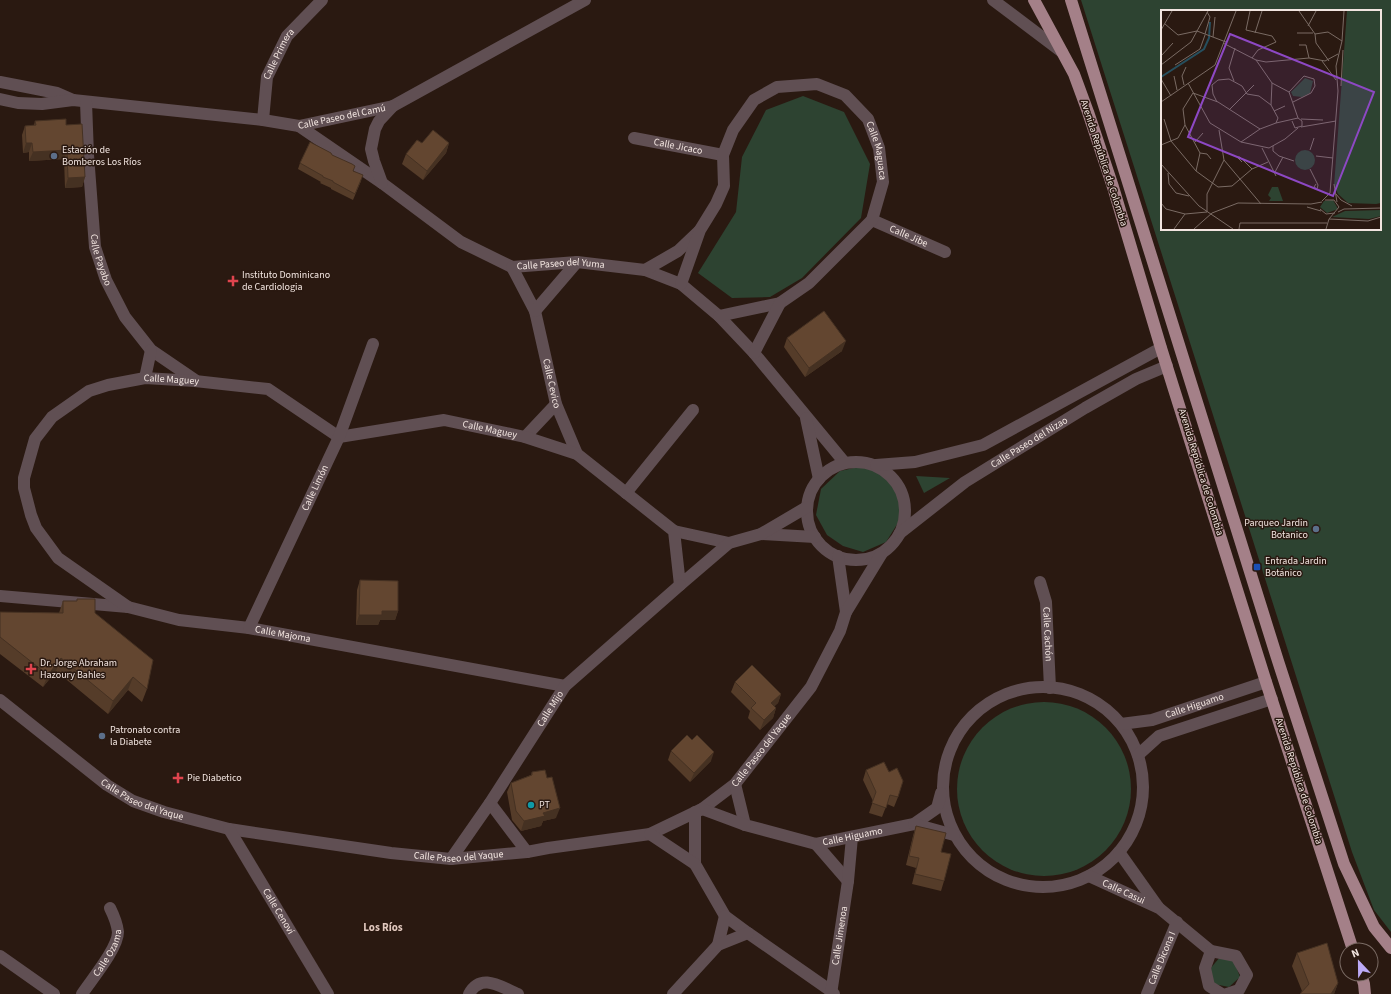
<svg xmlns="http://www.w3.org/2000/svg" width="1391" height="994" viewBox="0 0 1391 994" font-family="'Source Sans 3',sans-serif">
<rect width="100%" height="100%" fill="#2a1911"/>
<g fill="#2d4331" fill-rule="evenodd">
<path d="M1081 0H1391V932L1374 910 1352 852ZM1162 11H1380V229H1162Z"/>
<polygon points="803,96 844,112 870,164 861,218 802,278 770,297 732,298 698,273 736,212 742,157 766,110"/>
<polygon points="867,465 886,477 900,493 901,518 886,542 863,552 843,546 827,535 816,515 821,489 840,471"/>
<polygon points="916,476 950,478 924,493"/>
<circle cx="1044" cy="789" r="87"/>
<polygon points="1220,957 1234,961 1240,977 1229,987 1214,984 1210,969"/>
</g>
<g fill="none" stroke-linecap="round" stroke-linejoin="round">
<g stroke="#604f53" stroke-width="12">
<polyline points="993,0 1062,52"/>
<polyline points="0,82 57,93 73,100"/>
<path id="s1" d="M0 99 18 103 42 104 73 100 263 120 299 126 393 106 585 0"/>
<path id="s2" d="M86 102 88 155 95 247 106 280 125 317 151 350 195 380"/>
<path id="s3" d="M263 120 267 77 287 36 322 0"/>
<path id="s4" d="M299 126 382 183 461 242 512 267 577 262 645 270 681 284 719 316 754 353 845 463"/>
<path id="s5" d="M634 138 723 155"/>
<polyline points="382,183 374,161 371,149 375,129 379,121 393,106"/>
<path id="s6" d="M872 220 945 252"/>
<path id="s7" d="M512 267 535 311 556 404 577 454"/>
<polyline points="645,270 678,251 699,231"/>
<path id="s8" d="M681 284 700 230 716 204 724 186 723 155 733 130 754 100 777 87 817 84 845 95 868 119 879 148 883 182 872 220 809 283 780 303 719 316"/>
<polyline points="535,311 577,262"/>
<polyline points="754,353 780,303"/>
<polyline points="145,378 151,350"/>
<polyline points="806,418 819,479"/>
<polyline points="525,437 556,404"/>
<circle cx="856" cy="511" r="49"/>
<polyline points="876,465 915,462 983,445 1161,348"/>
<polyline points="626,493 693,410"/>
<polyline points="674,531 729,543"/>
<path id="s9" d="M900 533 965 482 1085 408 1136 379 1167 366"/>
<polyline points="761,534 815,537"/>
<polyline points="838,556 846,612"/>
<path id="s10" d="M1040 582 1046 602 1050 688"/>
<path id="s11" d="M0 596 128 607 179 620 249 628 565 686"/>
<path id="s12" d="M128 607 58 558 36 528 31 515 24 488V478L35 439 52 417 89 391 108 385 145 378 195 381 268 389 339 437 444 420 525 437 577 454 674 531 680 585 729 543 761 534 807 507"/>
<path id="s13" d="M249 628 339 437 373 344"/>
<circle cx="1043" cy="787" r="100"/>
<path id="s14" d="M0 700 107 785 133 801 164 812 229 829 391 853 451 859 527 852 548 848 650 834 702 809 735 784 811 687 840 631 846 612 882 553"/>
<path id="s15" d="M1121 724 1152 720 1266 682"/>
<polyline points="1138,755 1159,736 1272,699"/>
<path id="s16" d="M735 784 745 825 816 844 914 824 937 808 941 793"/>
<polyline points="490,803 527,852"/>
<polyline points="702,809 745,825"/>
<polyline points="695,812 695,864"/>
<polyline points="914,824 954,835"/>
<path id="s17" d="M229 829 328 994"/>
<polyline points="650,834 695,864 725,916 748,933 831,991 834,994"/>
<polyline points="816,844 848,881"/>
<polyline points="1119,852 1158,907"/>
<path id="s18" d="M451 859 490 803 565 686 680 585"/>
<path id="s19" d="M1089 876 1159 908 1211 951 1236 956 1247 975 1239 990 1227 994"/>
<polyline points="718,945 725,916"/>
<polyline points="1211,951 1205,968 1209,986 1222,994"/>
<polyline points="0,956 54,994"/>
<path id="s20" d="M82 994C92 979 118 948 118 932 117 923 114 916 110 908"/>
<path d="M469 994C481 972 501 987 518 994"/>
<polyline points="673,994 718,945 748,933"/>
<path id="s21" d="M831 994 848 881 852 837"/>
<path id="s22" d="M1147 994 1177 922"/>
</g>
<g stroke="#a48088" stroke-width="12">
<polyline points="1034,0 1074,74 1088,112 1113,187 1161,348 1266,682 1353,950"/>
<polyline points="1071,0 1278,661 1344,864 1374,927 1391,948"/>
<polyline points="1361,974 1364,984 1365,994"/>
</g>
</g>
<g fill="#553c29">
<polygon points="35,121 66,125 85,177 82,187 65,188 64,159 29,161 29,152 23,153 22,135 25,126 34,125"/>
<polygon points="449,143 446,153 423,180 402,164 406,154"/>
<polygon points="300,163 353,171 361,181 353,200 331,189 331,188 320,183 321,182 298,169"/>
<polygon points="787,338 842,351 805,377 784,347"/>
<polygon points="360,580 398,611 395,620 380,620 378,625 356,625 357,590"/>
<polygon points="77,599 95,613 147,689 142,702 128,690 108,714 56,671 43,687 0,654 0,612 59,613 63,601 77,601"/>
<polygon points="735,682 781,694 778,703 774,706 776,708 773,718 760,730 748,718 750,711 731,692"/>
<polygon points="692,740 711,761 690,782 668,760 671,751"/>
<polygon points="866,770 898,797 894,807 887,804 882,817 869,813 873,801 863,780"/>
<polygon points="532,772 547,778 556,818 543,821 541,826 521,831 512,820 507,792 511,783 531,775"/>
<polygon points="916,826 941,852 944,881 941,891 912,884 916,868 906,865 913,836"/>
<polygon points="1297,953 1338,983 1334,994 1300,994 1302,991 1292,966"/>
</g>
<g fill="#453122">
<polygon points="26,143 32,143 29,152 23,153"/>
<polygon points="449,143 446,153 423,180 427,171"/>
<polygon points="67,150 64,159 29,161 33,152"/>
<polygon points="85,177 82,187 65,188 68,178"/>
<polygon points="846,341 842,351 805,377 809,368"/>
<polygon points="382,611 398,611 395,620 380,620 378,625 356,625 359,615"/>
<polygon points="61,658 56,671 43,687 48,675"/>
<polygon points="133,677 128,690 108,714 113,701"/>
<polygon points="781,694 778,703 768,713 771,703"/>
<polygon points="776,708 773,718 760,730 764,720"/>
<polygon points="714,752 711,761 690,782 694,773"/>
<polygon points="560,808 556,818 543,821 541,826 521,831 524,821 543,813"/>
<polygon points="1338,983 1334,994 1331,994"/>
</g>
<g fill="#634630" stroke="#453122">
<polygon points="66,119 66,125 82,124 85,177 68,178 67,150 33,152 32,143 26,143 25,126 36,125 35,121"/>
<polygon points="433,130 449,143 427,171 406,154 417,140 422,143"/>
<polygon points="310,142 331,153 332,155 352,164 355,166 353,171 363,175 355,194 333,182 333,181 323,177 323,176 300,163"/>
<polygon points="824,311 846,341 809,368 787,338"/>
<polygon points="360,580 398,581 398,611 382,611 382,615 359,615"/>
<polygon points="77,599 95,599 95,613 153,660 147,689 133,677 113,701 61,658 48,675 0,637 0,612 63,613 63,601 77,601"/>
<polygon points="752,665 781,694 771,703 776,708 764,720 751,708 756,703 735,682"/>
<polygon points="687,735 692,740 697,735 714,752 694,773 671,751"/>
<polygon points="884,762 889,772 897,768 903,781 898,797 890,795 886,808 872,803 876,792 866,770"/>
<polygon points="545,770 547,778 552,777 560,808 543,813 545,816 524,821 516,811 511,783 532,775 532,772"/>
<polygon points="916,826 946,833 941,852 951,854 944,881 915,874 919,858 909,856"/>
<polygon points="1327,943 1338,983 1331,994 1300,994 1309,984 1297,953"/>
</g>
<g fill="#5c6f8a" stroke="#2a1911" stroke-width="1.5">
<circle cx="54" cy="156" r="4"/>
<circle cx="1316" cy="529" r="4"/>
<circle cx="102" cy="736" r="4"/>
</g>
<g fill="#e0444e" stroke="#2a1911" stroke-width="1.5">
<path d="M231 275h4v4h4v4h-4v4h-4v-4h-4v-4h4z"/>
<path d="M29 663h4v4h4v4h-4v4h-4v-4h-4v-4h4z"/>
<path d="M176 772h4v4h4v4h-4v4h-4v-4h-4v-4h4z"/>
</g>
<rect fill="#1a4fb4" stroke="#2a1911" stroke-width="1.5" x="1253" y="563" width="8" height="8" rx="2"/>
<circle fill="#0f9aa8" stroke="#2a1911" stroke-width="1.5" cx="531" cy="805" r="4"/>
<g text-anchor="middle" dominant-baseline="central" stroke-width="3" stroke-linejoin="round" paint-order="stroke">
<g font-size="10" fill="#f2e5e0" stroke="#2a1911">
<text stroke="none"><textPath href="#s3" startOffset="69">Calle Primera</textPath></text>
<text stroke="none"><textPath href="#s1" startOffset="345">Calle Paseo del Camú</textPath></text>
<text stroke="none"><textPath href="#s5" startOffset="45">Calle Jicaco</textPath></text>
<text stroke="none"><textPath href="#s8" startOffset="365">Calle Maguaca</textPath></text>
<text transform="translate(1104 163) rotate(72)">Avenida República de Colombia</text>
<text stroke="none"><textPath href="#s6" startOffset="40">Calle Jibe</textPath></text>
<text stroke="none"><textPath href="#s2" startOffset="159">Calle Payabo</textPath></text>
<text stroke="none"><textPath href="#s4" startOffset="305">Calle Paseo del Yuma</textPath></text>
<text stroke="none"><textPath href="#s12" startOffset="372">Calle Maguey</textPath></text>
<text stroke="none"><textPath href="#s7" startOffset="124">Calle Cevico</textPath></text>
<text stroke="none"><textPath href="#s12" startOffset="708">Calle Maguey</textPath></text>
<text stroke="none"><textPath href="#s9" startOffset="158">Calle Paseo del Nizao</textPath></text>
<text transform="translate(1201 472) rotate(73)">Avenida República de Colombia</text>
<text stroke="none"><textPath href="#s13" startOffset="155">Calle Limón</textPath></text>
<text stroke="none"><textPath href="#s11" startOffset="286">Calle Majoma</textPath></text>
<text stroke="none"><textPath href="#s10" startOffset="53">Calle Cachón</textPath></text>
<text stroke="none"><textPath href="#s15" startOffset="76">Calle Higuamo</textPath></text>
<text stroke="none"><textPath href="#s18" startOffset="180">Calle Mijo</textPath></text>
<text stroke="none"><textPath href="#s14" startOffset="834">Calle Paseo del Yaque</textPath></text>
<text transform="translate(1299 781) rotate(72)">Avenida República de Colombia</text>
<text stroke="none"><textPath href="#s14" startOffset="175">Calle Paseo del Yaque</textPath></text>
<text stroke="none"><textPath href="#s16" startOffset="153">Calle Higuamo</textPath></text>
<text stroke="none"><textPath href="#s14" startOffset="499">Calle Paseo del Yaque</textPath></text>
<text stroke="none"><textPath href="#s19" startOffset="38">Calle Casui</textPath></text>
<text stroke="none"><textPath href="#s17" startOffset="96">Calle Cenoví</textPath></text>
<text stroke="none"><textPath href="#s21" startOffset="59">Calle Jimenoa</textPath></text>
<text stroke="none"><textPath href="#s20" startOffset="49">Calle Ozama</textPath></text>
<text stroke="none"><textPath href="#s22" startOffset="39">Calle Dicona I</textPath></text>
</g>
<g font-size="10" fill="#f2e5e0" stroke="#2a1911" text-anchor="start">
<text x="62" y="150">Estación de<tspan x="62" dy="12">Bomberos Los Ríos</tspan></text>
<text x="242" y="275">Instituto Dominicano<tspan x="242" dy="12">de Cardiologia</tspan></text>
<text x="1308" y="523" text-anchor="end">Parqueo Jardin<tspan x="1308" dy="12">Botanico</tspan></text>
<text x="1265" y="561">Entrada Jardin<tspan x="1265" dy="12">Botánico</tspan></text>
<text x="40" y="663">Dr. Jorge Abraham<tspan x="40" dy="12">Hazoury Bahles</tspan></text>
<text x="110" y="730">Patronato contra<tspan x="110" dy="12">la Diabete</tspan></text>
<text x="187" y="778">Pie Diabetico</text>
<text x="539" y="805">PT</text>
</g>
<g font-size="11" font-weight="bold" fill="#e1c8be" stroke="#2a1911">
<text x="383" y="927">Los Ríos</text>
</g>
</g>
<g transform="translate(1161 10)">
<rect width="220" height="220" fill="#2a1911"/>
<path d="M186 1H220V193L215 194 187 193 177 184 173 176ZM144 68 152 71 149 83 141 87 132 86 130 82ZM134 150a10 10 0 1 1 20 0a10 10 0 1 1-20 0ZM111 177H117L122 191H108L110 188 107 185ZM172 190 177 199 166 203 159 197 163 191ZM220 200V206L208 209 171 207 184 201Z" fill="#2d4331"/>
<path fill="none" stroke="#264f5e" stroke-width="2" d="M0 67 43 39 48 28 49 12"/>
<path fill="none" stroke="#7a6b64" stroke-width="1" d="M89 1 85 20 111 26 115 32 97 40 91 48M138 1 154 24M4 14 17 25 36 21 65 32M147 16 155 1M0 20 11 1M94 23 101 1M136 23H152M44 24 49 7 46 2M154 24 155 33 168 51M154 24 167 22 181 31M52 27 54 7M62 33 95 50 105 52 148 48 164 51 177 44M138 35H145L148 48M0 46 12 33M95 50 111 73 128 82 137 108M161 51 175 70M0 55 30 32 47 1M14 55 39 39 44 25M13 66 16 80M0 69 10 86M73 71 68 58 74 38M27 73 49 113 80 132 108 138 124 129 137 118M23 75 21 66 25 57M180 76 182 40M128 82 143 66 153 69 154 76 150 83 132 92M0 92 54 55 75 1M56 92 52 84 51 75 57 70 68 69 81 76 86 84 98 86 110 95 117 108 115 113 137 108 141 111V116L134 118 131 111M110 95 111 73M68 100 93 75M113 101 124 96M3 109 10 131 35 161 57 177 71 176 91 159 107 152M140 109 162 110M140 117 175 111M34 132 42 123M80 132 99 119 115 113M0 135 17 128 24 115M112 136V141L118 146 133 151M101 138 115 166M149 140 153 128M39 143 46 144 50 149M155 146 172 148M63 150 100 194M81 152 76 147H79L91 159M0 154 38 196 72 219M149 159 157 175 156 179 153 177 155 174M35 161 39 143 24 115 22 99 32 83 57 92 99 119M114 162 122 147M7 163 8 174 15 183 28 186M173 174 176 192M175 184 180 190 191 196M164 190H173L178 197 168 209 165 219M161 191 169 183 177 81 175 56 181 31 183 1M0 193 5 199 24 204 46 202M146 197 160 201M159 199 165 204 174 203M46 202V184L63 150 58 120M177 202 183 199 220 198M168 209 207 211 220 207M13 219 24 204M33 219 51 203 77 193 150 194 161 192M78 219 79 213H166"/>
<path fill="#8d48c4" fill-opacity="0.15" stroke="#8d48c4" stroke-width="2" d="M69 24 213 82 172 186 27 127Z"/>
<rect width="220" height="220" fill="none" stroke="#f2e5e0" stroke-width="2"/>
</g>
<g transform="translate(1359 962) rotate(338)"><circle r="19" fill="#2a1911" stroke="#7a6b64"/>
<path d="M0-3L7 15L0 10L-7 15Z" fill="#bcaaf6"/>
<text y="-6" font-size="11" font-weight="bold" text-anchor="middle" fill="#f2e5e0">N</text>
</g>
</svg>
